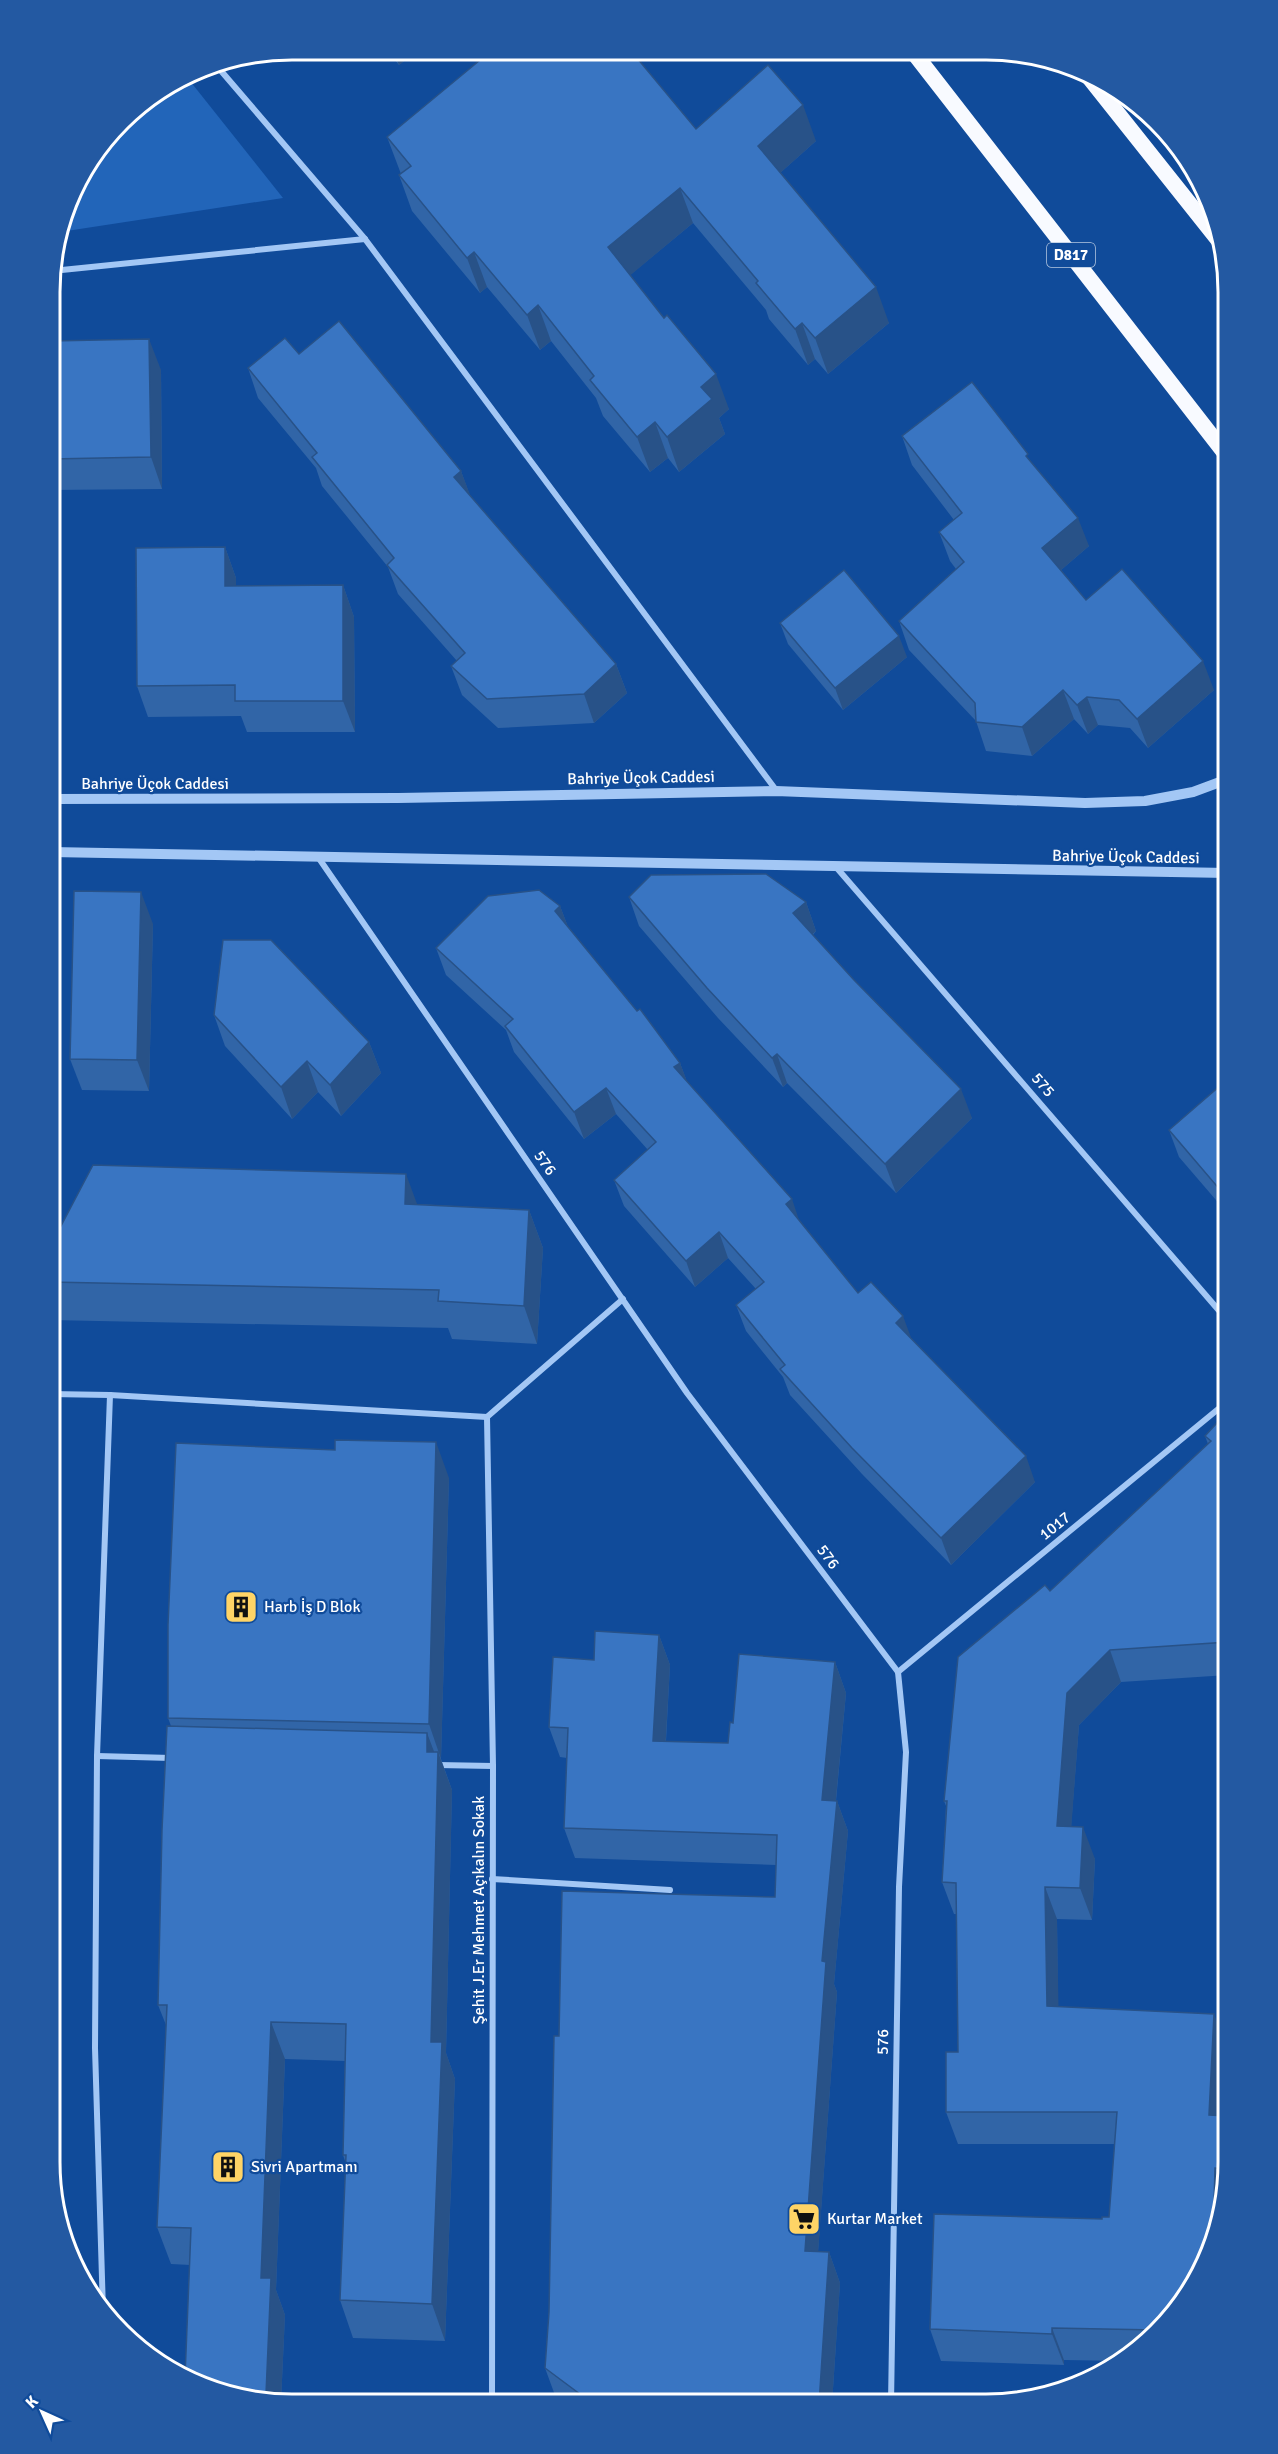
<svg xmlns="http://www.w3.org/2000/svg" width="1278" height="2454" viewBox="0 0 1278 2454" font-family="Signika,sans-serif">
<rect width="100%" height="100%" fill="#104b9a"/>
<polygon fill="#2265b9" points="186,76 283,198 60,232 75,184 132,110"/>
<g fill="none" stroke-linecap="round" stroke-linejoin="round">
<g stroke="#a3c7f5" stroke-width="6">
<polyline points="216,65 365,239 776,790"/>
<polyline points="52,271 365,239"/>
<polyline points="318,857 687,1393 898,1672 906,1752 899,1887 891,2404"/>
<polyline points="836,867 1228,1321"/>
<polyline points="50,1394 110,1395 487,1417 623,1299"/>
<polyline points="487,1417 493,1766 492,2403"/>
<polyline points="898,1672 1228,1401"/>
<polyline points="97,1756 171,1758"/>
<polyline points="437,1765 493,1766"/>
<polyline points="492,1879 670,1890"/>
<polyline points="103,2311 95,2048 97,1756 110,1395"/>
</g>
<g stroke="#a3c7f5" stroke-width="10">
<polyline points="51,799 398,798 776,791 1085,803 1145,801 1193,792 1228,779"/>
<polyline points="51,852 1228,873"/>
</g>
<g stroke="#f8faff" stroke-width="16">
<polyline points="914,53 1228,457"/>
<polyline points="1084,71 1220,242"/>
</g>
</g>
<g fill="#3165a7">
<polygon points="387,50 418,50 399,65"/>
<polygon points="696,129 816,141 780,173 889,323 828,374 815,359 808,365 769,319 766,310 693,223 630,275 729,409 719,418 725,434 679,472 668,458 650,472 603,416 596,398 551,341 540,350 487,287 480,293 412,211 399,175 401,174 387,137"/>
<polygon points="51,341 161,370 162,489 51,490"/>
<polygon points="299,354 461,471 470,496 616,664 627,693 594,723 498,728 462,695 451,666 457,661 398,594 388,567 322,486 316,468 258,398 248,368"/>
<polygon points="902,436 1031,462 1089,546 1061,570 1086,600 1214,690 1148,748 1130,728 1098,725 1088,734 1074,719 1032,756 986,751 976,721 909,650 899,621 956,569 950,561 939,532 954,520 912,465"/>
<polygon points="225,547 236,578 236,586 343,585 354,617 355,732 247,732 241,716 148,717 137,686"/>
<polygon points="780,623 907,657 843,710 788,644"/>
<polygon points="629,897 806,902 816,931 813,935 972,1118 896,1193 787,1083 783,1087 718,1018 639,926"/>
<polygon points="560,906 568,927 680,1063 687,1082 858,1293 911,1338 1035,1482 951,1565 862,1474 790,1395 783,1377 746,1331 736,1305 756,1289 728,1258 695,1287 624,1206 614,1180 648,1150 616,1114 584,1139 514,1052 506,1030 446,975 436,948"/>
<polygon points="153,924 149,1091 82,1090 70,1059"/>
<polygon points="214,1015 369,1042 381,1073 341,1116 318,1092 292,1119 225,1046"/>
<polygon points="1228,1079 1228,1214 1179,1157 1169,1130"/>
<polygon points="417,1204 529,1210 543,1248 537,1344 452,1339 448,1328 50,1320 50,1247"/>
<polygon points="1228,1411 1228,1675 1121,1682 1079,1725 1071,1827 1095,1859 1092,1920 1057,1919 1058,2007 1226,2046 1222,2115 1228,2116 1228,2179 1210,2255 1178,2310 1124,2361 1064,2360 1064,2365 941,2361 930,2329 1102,2219 1109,2217 1115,2144 958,2144 946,2112 958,2052 956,1914 954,1914 942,1882 946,1806 944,1801 1050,1591 1208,1444 1205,1436"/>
<polygon points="449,1478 441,1759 452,1790 446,2053 455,2079 445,2341 353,2338 340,2300 346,2164 343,2155 345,2061 285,2059 276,2290 285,2315 281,2402 260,2402 199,2386 190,2265 171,2264 157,2227 166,2025 158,2005 171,1726 168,1718"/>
<polygon points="659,1635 670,1665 666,1741 728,1743 733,1723 835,1662 846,1693 836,1801 837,1801 848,1831 834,1984 837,1992 818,2252 829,2252 840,2283 832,2404 562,2403 556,2398 545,2368 549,2312 559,2036 775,1897 776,1865 575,1858 564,1828 567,1758 560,1757 549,1727 594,1660"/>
<polygon points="50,1897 56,1915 53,1974 50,1973"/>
</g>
<g fill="#285288">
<polygon points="393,50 418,50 399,65"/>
<polygon points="803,105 816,141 770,182 758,146"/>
<polygon points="680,188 693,223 621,283 608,247"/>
<polygon points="474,252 487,287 480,293 467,258"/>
<polygon points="876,287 889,323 828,374 815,338"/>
<polygon points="538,305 551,341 540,350 527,315"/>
<polygon points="802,323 815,359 808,365 795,329"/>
<polygon points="149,339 161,370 162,489 151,457"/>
<polygon points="716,374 729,409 719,418 725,434 679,472 667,437 701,387"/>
<polygon points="655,422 668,458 650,472 637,437"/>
<polygon points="461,471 472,500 454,477"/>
<polygon points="1078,518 1089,546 1053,577 1042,548"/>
<polygon points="225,547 236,578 236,618 225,586"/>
<polygon points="343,585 354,617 355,732 343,701"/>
<polygon points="899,636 907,657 843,710 835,688"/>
<polygon points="1203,661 1214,690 1148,748 1137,719"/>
<polygon points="616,664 627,693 594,723 584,694"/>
<polygon points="1063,690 1074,719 1032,756 1022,727"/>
<polygon points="1087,697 1098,725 1088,734 1077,705"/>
<polygon points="141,892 153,924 149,1091 137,1060"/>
<polygon points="806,902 816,931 804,942 793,913"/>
<polygon points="560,906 570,932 555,911"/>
<polygon points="369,1042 381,1073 341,1116 330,1085"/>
<polygon points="777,1054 787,1083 783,1087 772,1058"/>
<polygon points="307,1061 318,1092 292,1119 281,1087"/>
<polygon points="680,1063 690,1089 674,1067"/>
<polygon points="606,1088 616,1114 584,1139 574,1112"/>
<polygon points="961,1089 972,1118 896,1193 885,1164"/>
<polygon points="406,1174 420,1212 405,1204"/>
<polygon points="1228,1185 1228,1210 1221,1191"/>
<polygon points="792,1199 801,1226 786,1204"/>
<polygon points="529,1210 543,1248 537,1344 524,1306"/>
<polygon points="719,1232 728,1258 695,1287 686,1261"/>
<polygon points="903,1316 913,1343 896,1323"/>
<polygon points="436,1442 449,1478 441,1759 429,1724"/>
<polygon points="1026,1456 1035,1482 951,1565 941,1538"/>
<polygon points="50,1522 58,1543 50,1655"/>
<polygon points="659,1635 670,1665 664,1771 653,1741"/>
<polygon points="1110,1650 1121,1682 1079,1725 1069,1858 1057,1826 1067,1693"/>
<polygon points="835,1662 846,1693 833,1830 822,1800"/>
<polygon points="427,1733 438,1762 438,1752 452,1790 446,2053 455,2079 445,2341 432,2304 431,2042 427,1752"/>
<polygon points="837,1801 848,1831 834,1984 837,1992 816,2281 805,2251 822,1961"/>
<polygon points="1083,1827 1095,1859 1092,1920 1080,1888"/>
<polygon points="1045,1887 1057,1919 1059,2038 1047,2006"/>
<polygon points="50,1897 56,1915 53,1974 50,1964"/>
<polygon points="1214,2014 1226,2046 1220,2146 1209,2115"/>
<polygon points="271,2022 285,2059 276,2290 285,2315 281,2402 270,2402 266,2394 261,2278"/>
<polygon points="1215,2168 1224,2194 1213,2241"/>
<polygon points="829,2252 840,2283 832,2404 819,2404"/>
<polygon points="1052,2328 1064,2360 1064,2365 1052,2334"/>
</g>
<g fill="#3975c2" stroke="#285288" stroke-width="1.5">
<polygon points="491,51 632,52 696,129 768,65 803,105 758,146 876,287 815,338 802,323 795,329 756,283 758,281 680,188 608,247 664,318 667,315 716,374 701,387 712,399 667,437 655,422 637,437 590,380 594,376 538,305 527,315 474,252 467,258 399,175 411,166 387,137"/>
<polygon points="339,321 461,471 454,477 616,664 584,694 487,699 451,666 465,653 387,565 394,558 312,457 317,453 248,368 285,338 299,354"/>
<polygon points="149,339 151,457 51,459 51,341"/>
<polygon points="972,382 1028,454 1026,456 1078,518 1042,548 1086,600 1122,569 1203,661 1137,719 1119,700 1087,697 1077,705 1063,690 1022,727 976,722 975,703 899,621 964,562 939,532 962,513 902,436"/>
<polygon points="225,547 225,586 343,585 343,701 235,701 235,685 137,686 136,548"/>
<polygon points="844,570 899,636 835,688 780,623"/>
<polygon points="766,874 806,902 793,913 854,980 961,1089 885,1164 777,1054 772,1058 707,988 629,897 651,875"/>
<polygon points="539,890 560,906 555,911 637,1011 640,1009 680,1063 674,1067 792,1199 786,1204 858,1293 871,1282 903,1316 896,1323 1026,1456 941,1538 852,1448 780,1369 785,1365 736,1305 764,1282 719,1232 686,1261 614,1180 656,1142 606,1088 574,1112 505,1026 513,1019 436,948 488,896"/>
<polygon points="74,891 141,892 137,1060 70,1059"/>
<polygon points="223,940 271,940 369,1042 330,1085 307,1061 281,1087 214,1015"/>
<polygon points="1228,1079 1228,1185 1221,1191 1169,1130"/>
<polygon points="93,1165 406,1174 405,1204 529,1210 524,1306 438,1301 439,1290 50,1282 50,1247"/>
<polygon points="1228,1411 1228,1642 1110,1650 1067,1693 1057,1826 1083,1827 1080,1888 1045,1887 1047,2006 1214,2014 1209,2115 1228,2116 1228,2169 1215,2168 1213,2241 1210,2255 1178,2310 1157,2330 1052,2328 1052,2334 930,2329 934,2214 1102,2219 1102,2217 1109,2217 1117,2112 946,2112 946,2052 958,2052 956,1883 942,1882 947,1801 944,1801 958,1657 1045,1585 1050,1591 1211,1441 1205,1436"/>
<polygon points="335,1440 436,1442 429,1724 168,1718 168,1625 176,1443 335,1450"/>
<polygon points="595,1631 659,1635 653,1741 728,1743 730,1722 733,1723 739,1654 835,1662 822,1800 837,1801 822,1961 826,1962 805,2251 829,2252 819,2404 592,2403 545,2368 549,2312 554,2036 559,2036 562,1891 775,1897 777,1835 564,1828 568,1728 549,1727 553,1657 594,1660"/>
<polygon points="167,1726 427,1733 427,1752 438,1752 431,2042 442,2042 432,2304 340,2300 346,2155 343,2155 346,2024 271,2022 261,2278 271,2278 266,2394 222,2392 199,2386 185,2377 191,2228 157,2227 167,2005 158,2005 162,1830"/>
</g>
<defs>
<g id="building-square" transform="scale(1.725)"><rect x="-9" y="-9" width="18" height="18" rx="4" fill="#ffd466" stroke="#104b9a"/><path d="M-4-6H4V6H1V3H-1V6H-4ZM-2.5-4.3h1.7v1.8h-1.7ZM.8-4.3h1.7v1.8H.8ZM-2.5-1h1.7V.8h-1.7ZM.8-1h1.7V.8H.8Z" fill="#111"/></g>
<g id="supermarket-square" transform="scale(1.725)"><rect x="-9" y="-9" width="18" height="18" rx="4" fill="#ffd466" stroke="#104b9a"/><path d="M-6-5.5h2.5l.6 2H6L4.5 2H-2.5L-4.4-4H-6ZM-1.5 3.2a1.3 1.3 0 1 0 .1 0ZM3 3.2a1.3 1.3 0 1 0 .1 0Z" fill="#111"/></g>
</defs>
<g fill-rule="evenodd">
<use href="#building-square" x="241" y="1607"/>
<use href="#building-square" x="228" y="2167"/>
<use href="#supermarket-square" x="804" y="2219"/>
</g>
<g text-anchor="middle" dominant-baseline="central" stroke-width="4.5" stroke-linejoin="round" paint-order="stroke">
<rect fill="#104b9a" stroke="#b7c9e1" stroke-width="1.5" x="1047" y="243" width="48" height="24" rx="4.5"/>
<g font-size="15" font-weight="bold" fill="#fff">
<text x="1071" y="255">D817</text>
</g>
<g font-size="16" fill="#fff" stroke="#104b9a">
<text transform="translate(641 778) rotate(-1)">Bahriye Üçok Caddesi</text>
<text x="155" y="784">Bahriye Üçok Caddesi</text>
<text transform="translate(1126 857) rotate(1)">Bahriye Üçok Caddesi</text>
<text transform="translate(1043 1085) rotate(49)">575</text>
<text transform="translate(545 1163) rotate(55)">576</text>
<text transform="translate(1055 1526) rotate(-39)">1017</text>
<text transform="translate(828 1557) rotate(53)">576</text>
<text transform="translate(479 1910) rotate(-90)">Şehit J.Er Mehmet Açıkalın Sokak</text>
<text transform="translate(883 2042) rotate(-89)">576</text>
</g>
<g font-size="16" fill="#fff" stroke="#104b9a" text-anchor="start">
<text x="264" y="1607">Harb İş D Blok</text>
<text x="251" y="2167">Sivri Apartmanı</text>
<text x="827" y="2219">Kurtar Market</text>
</g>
</g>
<path d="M0 0H1278V2454H0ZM292 60H986A232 232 0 0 1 1218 292V2162A232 232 0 0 1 986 2394H292A232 232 0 0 1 60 2162V292A232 232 0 0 1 292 60Z" fill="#2359a2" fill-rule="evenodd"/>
<path fill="none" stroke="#fff" stroke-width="3" d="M292 60H986A232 232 0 0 1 1218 292V2162A232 232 0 0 1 986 2394H292A232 232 0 0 1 60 2162V292A232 232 0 0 1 292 60Z"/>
<g transform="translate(42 2412) rotate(315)" stroke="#104b9a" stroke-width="4.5" paint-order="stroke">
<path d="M0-4.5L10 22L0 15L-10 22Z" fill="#ffffff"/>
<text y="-9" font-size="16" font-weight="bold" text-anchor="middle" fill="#ffffff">K</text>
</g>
</svg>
